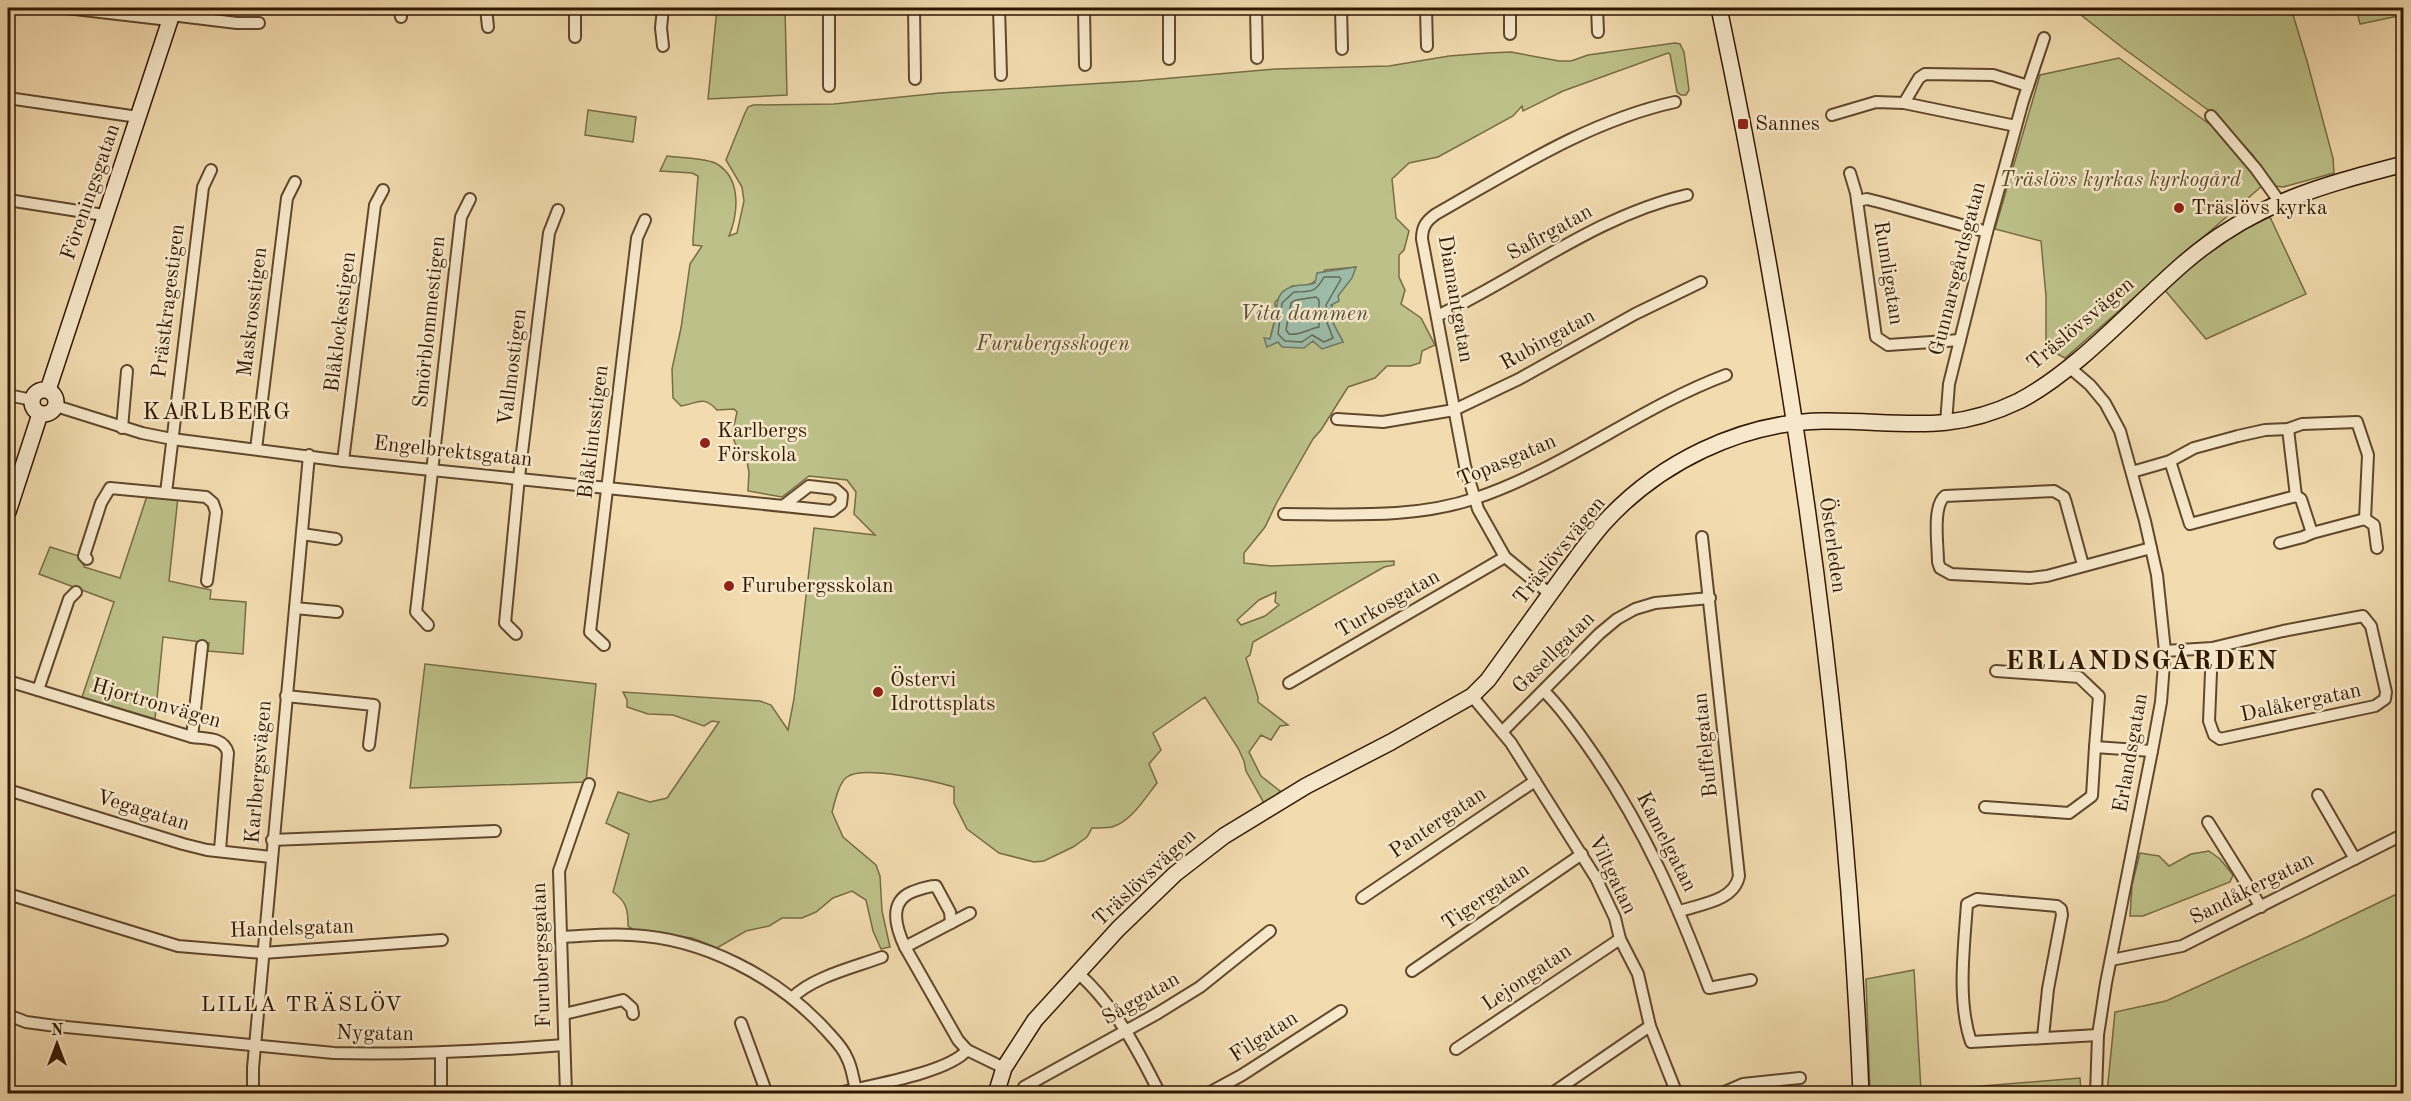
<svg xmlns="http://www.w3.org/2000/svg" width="2411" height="1101" viewBox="0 0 2411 1101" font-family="'Old Standard TT',serif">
<rect width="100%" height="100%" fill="#f2dbaf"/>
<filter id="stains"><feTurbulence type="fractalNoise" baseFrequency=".00333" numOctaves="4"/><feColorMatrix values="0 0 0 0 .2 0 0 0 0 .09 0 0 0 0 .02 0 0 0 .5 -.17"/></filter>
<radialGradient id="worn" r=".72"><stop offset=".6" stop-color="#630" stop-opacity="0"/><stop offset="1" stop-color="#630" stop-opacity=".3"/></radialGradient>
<g fill="#bdc089" stroke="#776c44" stroke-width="1.5" fill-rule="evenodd">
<polygon points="717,8 785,8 787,95 708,99"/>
<polygon points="2072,8 2291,8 2307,61 2333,158 2334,173 2283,187 2275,186 2252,154 2215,115 2123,48"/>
<polygon points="2356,8 2401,8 2403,15 2360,24"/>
<path d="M1675 43 1680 44 1684 52 1689 90 1686 95H1681L1677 92 1670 54 1668 53 1563 91 1523 111 1522 106 1513 116 1438 157 1409 163 1392 179 1396 218 1409 231 1404 250 1399 255V277L1405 290 1401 304 1421 318 1435 345 1422 351 1420 363 1410 366H1387L1375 378 1348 387 1321 430 1313 439 1277 502 1265 527 1244 553V563L1271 566 1394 561V565L1384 567 1253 642 1250 655 1246 658 1258 697V702L1288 725 1280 726 1271 740 1261 735 1249 752 1261 776 1280 791 1275 798 1264 803 1246 771 1244 761 1238 748 1205 697 1153 733 1161 750 1149 764 1157 783C1145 798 1131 822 1112 827 1106 828 1098 828 1092 828L1087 837 1073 847 1044 861 1034 862 999 853 967 829 954 803V787C934 781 863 765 847 777 838 784 835 802 832 812L843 837 876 865 880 876 882 911 890 947 881 949 873 931 866 900 852 891 833 898 816 912 802 918H782L769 926 746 931 717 948 692 938 634 930 628 926C628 910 627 902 613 892L629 834 606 823 618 792 650 802 667 798 719 722 712 721 704 726 673 715 648 714 627 707V700L623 692 760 701 771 705 788 730 794 699 814 528 875 535 854 514 856 492 847 480 809 476 782 497 748 491 749 472 745 452 738 451 732 435 737 412 734 409 717 410C703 395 699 403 681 406L673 398 672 369 681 328 690 264 702 246 693 245V239L698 176 692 173 660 171 667 156C679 158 708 158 717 164 742 179 738 214 729 236L737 233 744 201 742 187 726 160 745 113 748 107 753 105 834 104 940 93 1138 81 1275 69 1389 66 1449 56 1488 53 1511 52 1559 61H1571L1588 55ZM1356 267C1350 284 1325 301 1332 320 1334 327 1340 335 1343 342H1278L1270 339 1276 314 1275 302 1292 286C1309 287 1315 284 1325 270ZM1276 592 1275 602 1279 605 1265 616 1241 625 1237 620 1259 600Z"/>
<polygon points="2119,58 2212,126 2263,185 2065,358 2046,348 2046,296 2041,241 1995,229 2040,75"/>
<polygon points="588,110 636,117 633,142 585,135"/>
<polygon points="2270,217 2306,294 2206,339 2164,289 2226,237"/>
<polygon points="147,496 178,497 169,581 211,590 210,599 246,602 243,654 208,651 209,643 163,637 155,719 82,697 114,602 39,574 50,547 82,557 84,567 120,578"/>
<polygon points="425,664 596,684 586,782 410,788"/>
<polygon points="2209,851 2220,859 2233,875 2230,882 2143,916 2130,916 2132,885 2140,853 2159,856 2169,866 2191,854"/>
<polygon points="2403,891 2403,1093 2107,1093 2115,1012 2166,1001 2307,937"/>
<polygon points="1914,970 1921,1091 2080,1078 2081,1093 1870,1093 1866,979"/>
</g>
<path fill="#9cbba8" stroke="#717965" stroke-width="1.5" d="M1356 267 1352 278 1338 296 1339 301 1331 305 1335 313 1331 319 1343 342 1322 349 1313 341 1304 348 1282 347 1278 342 1267 347 1264 338 1270 339C1272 331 1275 322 1276 314 1277 302 1277 292 1291 287 1298 284 1307 286 1315 283L1317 273Z"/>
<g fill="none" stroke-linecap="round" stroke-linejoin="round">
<g stroke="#666954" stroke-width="1.5">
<path d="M1324 277H1339L1341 279 1326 305 1327 312 1326 320 1333 338 1324 342 1312 335 1302 342 1285 341 1278 334 1282 303 1294 292C1312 292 1316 292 1324 277Z"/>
<path d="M1316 297 1319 300V327C1308 329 1299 336 1289 334L1286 330 1291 303 1296 300Z"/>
</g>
<g stroke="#61482c" stroke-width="14">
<g id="street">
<polyline points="66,8 169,20"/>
<polyline points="399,8 401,17"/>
<polyline points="486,8 488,27"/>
<polyline points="575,8 575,37"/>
<polyline points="829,8 829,86"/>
<polyline points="914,8 915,79"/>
<polyline points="999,8 1001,75"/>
<polyline points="1084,8 1085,65"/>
<polyline points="1169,8 1169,59"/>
<polyline points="1256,8 1257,58"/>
<polyline points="1341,8 1342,49"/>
<polyline points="1426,8 1427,46"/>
<polyline points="1510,8 1510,34"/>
<polyline points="1597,8 1598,32"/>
<polyline points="171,15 237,23 259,23"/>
<polyline points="663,46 661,28 663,8"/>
<polyline points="8,98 138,117"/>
<polyline points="1904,103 1919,78 1925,74 1993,75 2028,86"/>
<polyline points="1832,115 1876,102 1904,103 2016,126"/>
<polyline points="2211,116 2256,169 2279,201"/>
<polyline points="1850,173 1856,193 1876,337 1888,345 1960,340"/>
<polyline points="8,200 104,215"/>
<polyline points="1857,201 1867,199 1883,203 1987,232"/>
<path d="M1437 316C1520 277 1596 216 1687 195"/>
<polyline points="2069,367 2090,385 2105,403 2120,431 2145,521 2157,575 2165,651 2161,702 2152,751 2106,983 2098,1035 2096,1094"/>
<polyline points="8,395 32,400"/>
<polyline points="56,406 142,433 172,439 343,461 832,511 841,504 842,495 835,489 809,486 783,506"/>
<polyline points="1337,419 1383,422 1454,410 1519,379 1635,314 1701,282"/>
<polyline points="1946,423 1949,384 1987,232 2023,101 2044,38"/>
<polyline points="122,428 127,371"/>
<polyline points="2288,429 2296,496"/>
<polyline points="256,449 287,198 295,182"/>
<polyline points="343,461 375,205 383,190"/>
<polyline points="2170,461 2190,524 2296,496 2301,499 2312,533 2365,519"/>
<polyline points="2132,472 2170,461 2194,448 2238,436 2265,430 2288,429 2302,424 2357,422 2368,455 2365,519 2374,525 2377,548"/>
<polyline points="166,493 203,187 211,170"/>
<path d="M1284 514C1347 514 1415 519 1476 498 1565 468 1638 408 1726 375"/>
<polyline points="302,534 336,539"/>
<polyline points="2280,543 2303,537 2312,533"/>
<polyline points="87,559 84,556 101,503 110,488 206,497 213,503 216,512 207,581"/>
<path d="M2083 565 2066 503 2064 497 2054 491 1945 496C1932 506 1938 545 1938 562L1940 568 1951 574 2030 578 2047 576 2151 548"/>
<path d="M1550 594 1505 557 1478 509 1465 466 1422 239C1422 227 1426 221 1436 214 1512 171 1588 121 1675 102"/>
<polyline points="295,608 337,612"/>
<polyline points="428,625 416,612 461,217 470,199"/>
<polyline points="516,634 505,623 519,477 549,233 558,210"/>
<polyline points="604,645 590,632 637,238 645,220"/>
<polyline points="2165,651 2212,648 2283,631 2363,616 2371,626 2386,692 2385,699 2375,706 2220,739 2214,735 2209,721 2212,648"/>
<polyline points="1996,671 2079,677 2099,696 2095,747"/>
<path d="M8 681 192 737C206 739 224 737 228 753L220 850"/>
<polyline points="1289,683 1505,557"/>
<polyline points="38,690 69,599 76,592"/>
<path d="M1544 691C1563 710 1579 733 1594 755 1645 830 1677 903 1709 988L1751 980"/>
<polyline points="286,696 374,705 369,745"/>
<polyline points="1472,696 1511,743 1596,878 1615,918 1620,939 1638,974 1650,1026 1677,1094"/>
<polyline points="1502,732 1599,634 1617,619 1635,609 1655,603 1710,598"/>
<polyline points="192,737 202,646"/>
<polyline points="8,790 183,844 207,850 271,857"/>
<polyline points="2318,795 2355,859"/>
<polyline points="1985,807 2069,813 2092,796 2095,747 2152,751"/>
<polyline points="2208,822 2261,907"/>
<polyline points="272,840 495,831"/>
<polyline points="8,894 178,946 263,953 442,940"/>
<polyline points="1362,898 1535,781"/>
<path d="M1680 911C1701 904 1734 901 1739 876L1702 537"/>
<path d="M562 937C585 936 608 933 631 935 703 938 777 977 825 1029 832 1037 843 1047 847 1058 852 1067 853 1079 856 1089"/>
<path d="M905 947C896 928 888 902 912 892 920 889 927 886 936 886L950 912 951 923"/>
<polyline points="2111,960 2182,946 2404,834"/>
<polyline points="1412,971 1582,854"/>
<path d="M1078 973C1115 1006 1138 1050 1160 1094"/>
<path d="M792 998C812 977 855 967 882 957"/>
<polyline points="564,1014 623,1000 632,1008 633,1014"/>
<path d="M8 1015 26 1022 56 1026 334 1053C411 1055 487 1051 564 1045"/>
<polyline points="741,1023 767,1094"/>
<path d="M2043 1037 2048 989 2062 915 2061 909 2057 906 1977 899 1967 904C1964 948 1957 1001 1971 1042L2098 1035"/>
<polyline points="1456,1049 1620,939"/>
<polyline points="967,1050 958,1040 905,947 970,913"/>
<polyline points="1024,1087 1158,1013 1200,987 1270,931"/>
<polyline points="253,1094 253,1068 309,455"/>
<polyline points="441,1094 441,1054"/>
<polyline points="566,1094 559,871 589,784"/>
<path d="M835 1094C866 1086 949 1073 967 1050L1004 1068"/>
<polyline points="1207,1094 1242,1075 1341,1011"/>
<polyline points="1551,1094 1650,1026"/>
<polyline points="1720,1094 1743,1084 1800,1078"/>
</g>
</g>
<g stroke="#311700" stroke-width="18">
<g id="secondary">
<path d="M1719 8C1794 364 1846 729 1861 1094"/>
<circle cx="44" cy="402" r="12"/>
<polyline points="48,390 174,8"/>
<polyline points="8,512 40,414"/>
<path d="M996 1094 1004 1068 1035 1020 1118 929 1175 874 1224 836 1306 786 1391 742 1472 696 1488 680C1514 644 1540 608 1566 572 1578 556 1590 539 1603 524 1658 463 1741 422 1823 421 1897 420 1947 436 2019 401 2077 371 2134 306 2184 263 2252 204 2319 186 2404 164"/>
</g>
</g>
<use href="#street" stroke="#f7e8cb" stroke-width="10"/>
<use href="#secondary" stroke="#f7e8cb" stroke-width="15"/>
</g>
<g fill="#8f2418" stroke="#f7e8cb" stroke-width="2">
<rect x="1737" y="118" width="12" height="12" rx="3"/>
<circle cx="2179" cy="208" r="6"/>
<circle cx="705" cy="443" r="6"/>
<circle cx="729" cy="586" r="6"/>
<circle cx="878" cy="692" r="6"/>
</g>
<g text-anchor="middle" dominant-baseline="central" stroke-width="5" stroke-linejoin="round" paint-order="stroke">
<g font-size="21" fill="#311700" stroke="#f7e8cb" text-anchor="start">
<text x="1755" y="124">Sannes</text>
<text x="2191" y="208">Träslövs kyrka</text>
<text x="717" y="431">Karlbergs<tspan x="717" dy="24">Förskola</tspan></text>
<text x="741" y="586">Furubergsskolan</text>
<text x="890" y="680">Östervi<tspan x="890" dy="24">Idrottsplats</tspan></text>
</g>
<g font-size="21" font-style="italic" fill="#5b4a29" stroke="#f7e8cb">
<text x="2120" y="180">Träslövs kyrkas kyrkogård</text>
<text x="1053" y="344">Furubergsskogen</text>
</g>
<g font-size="21" fill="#311700" stroke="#f7e8cb">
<text transform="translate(91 192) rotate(-71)">Föreningsgatan</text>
<text transform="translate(1550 233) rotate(-29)">Safirgatan</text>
<text transform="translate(1958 269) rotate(-76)">Gunnarsgårdsgatan</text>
<text transform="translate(1888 273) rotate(81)">Rumligatan</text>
<text transform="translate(1455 299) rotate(80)">Diamantgatan</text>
<text transform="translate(169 301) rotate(-83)">Prästkragestigen</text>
<text transform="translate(253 312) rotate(-83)">Maskrosstigen</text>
<text transform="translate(341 322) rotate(-83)">Blåklockestigen</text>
<text transform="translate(430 322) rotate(-84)">Smörblommestigen</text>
<text transform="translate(2081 324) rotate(-40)">Träslövsvägen</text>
<text transform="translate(1548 340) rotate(-29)">Rubingatan</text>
<text transform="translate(513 367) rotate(-83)">Vallmostigen</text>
<text transform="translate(594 432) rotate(-83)">Blåklintsstigen</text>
<text transform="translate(453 452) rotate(6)">Engelbrektsgatan</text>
<text transform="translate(1507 461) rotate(-23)">Topasgatan</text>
<text transform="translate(1832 545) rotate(82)">Österleden</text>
<text transform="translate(1560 551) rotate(-51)">Träslövsvägen</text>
<text transform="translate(1388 604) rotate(-30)">Turkosgatan</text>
<text transform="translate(1554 653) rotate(-45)">Gasellgatan</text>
<text transform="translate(2301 703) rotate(-12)">Dalåkergatan</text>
<text transform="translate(156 704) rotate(16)">Hjortronvägen</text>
<text transform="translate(1706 745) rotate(-96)">Buffelgatan</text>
<text transform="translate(2131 753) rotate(-80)">Erlandsgatan</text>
<text transform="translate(259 772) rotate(-85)">Karlbergsvägen</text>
<text transform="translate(143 811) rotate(17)">Vegagatan</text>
<text transform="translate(1438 823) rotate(-34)">Pantergatan</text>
<text transform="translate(1666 842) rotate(63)">Kamelgatan</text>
<text transform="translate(1612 875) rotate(64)">Viltgatan</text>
<text transform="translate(1145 878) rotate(-43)">Träslövsvägen</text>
<text transform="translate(2252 889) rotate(-27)">Sandåkergatan</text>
<text transform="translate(1486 897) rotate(-35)">Tigergatan</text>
<text transform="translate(292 929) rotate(-2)">Handelsgatan</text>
<text transform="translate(542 955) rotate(-92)">Furubergsgatan</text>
<text transform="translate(1527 978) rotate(-34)">Lejongatan</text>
<text transform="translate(1141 999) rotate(-30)">Såggatan</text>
<text transform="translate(375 1034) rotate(1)">Nygatan</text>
<text transform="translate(1264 1037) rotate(-33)">Filgatan</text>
</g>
<g font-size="22" font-style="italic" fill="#56503b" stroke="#f7e8cb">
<text x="1304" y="314">Vita dammen</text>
</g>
<g font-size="22" letter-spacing="1.5" fill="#311700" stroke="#f7e8cb">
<text x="302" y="1005">LILLA TRÄSLÖV</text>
</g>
<g font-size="24" letter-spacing="1.5" fill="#311700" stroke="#f7e8cb">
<text x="217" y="413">KARLBERG</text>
</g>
<g font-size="27" font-weight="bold" letter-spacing="1.5" fill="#311700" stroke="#f7e8cb">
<text x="2142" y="661">ERLANDSGÅRDEN</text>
</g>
</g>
<rect width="2411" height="1101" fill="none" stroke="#f2dbaf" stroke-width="30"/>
<rect x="9" y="9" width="2393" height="1083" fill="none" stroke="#311700" stroke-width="3"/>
<rect x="15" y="15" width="2381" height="1071" fill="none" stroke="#311700" stroke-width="1.5"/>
<g transform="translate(57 1044)" stroke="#f7e8cb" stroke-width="4.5" paint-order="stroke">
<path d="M0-4.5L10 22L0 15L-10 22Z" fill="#311700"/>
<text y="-9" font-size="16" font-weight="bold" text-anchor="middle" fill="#311700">N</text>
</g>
<rect width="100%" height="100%" filter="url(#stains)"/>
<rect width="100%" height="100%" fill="url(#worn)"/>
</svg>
